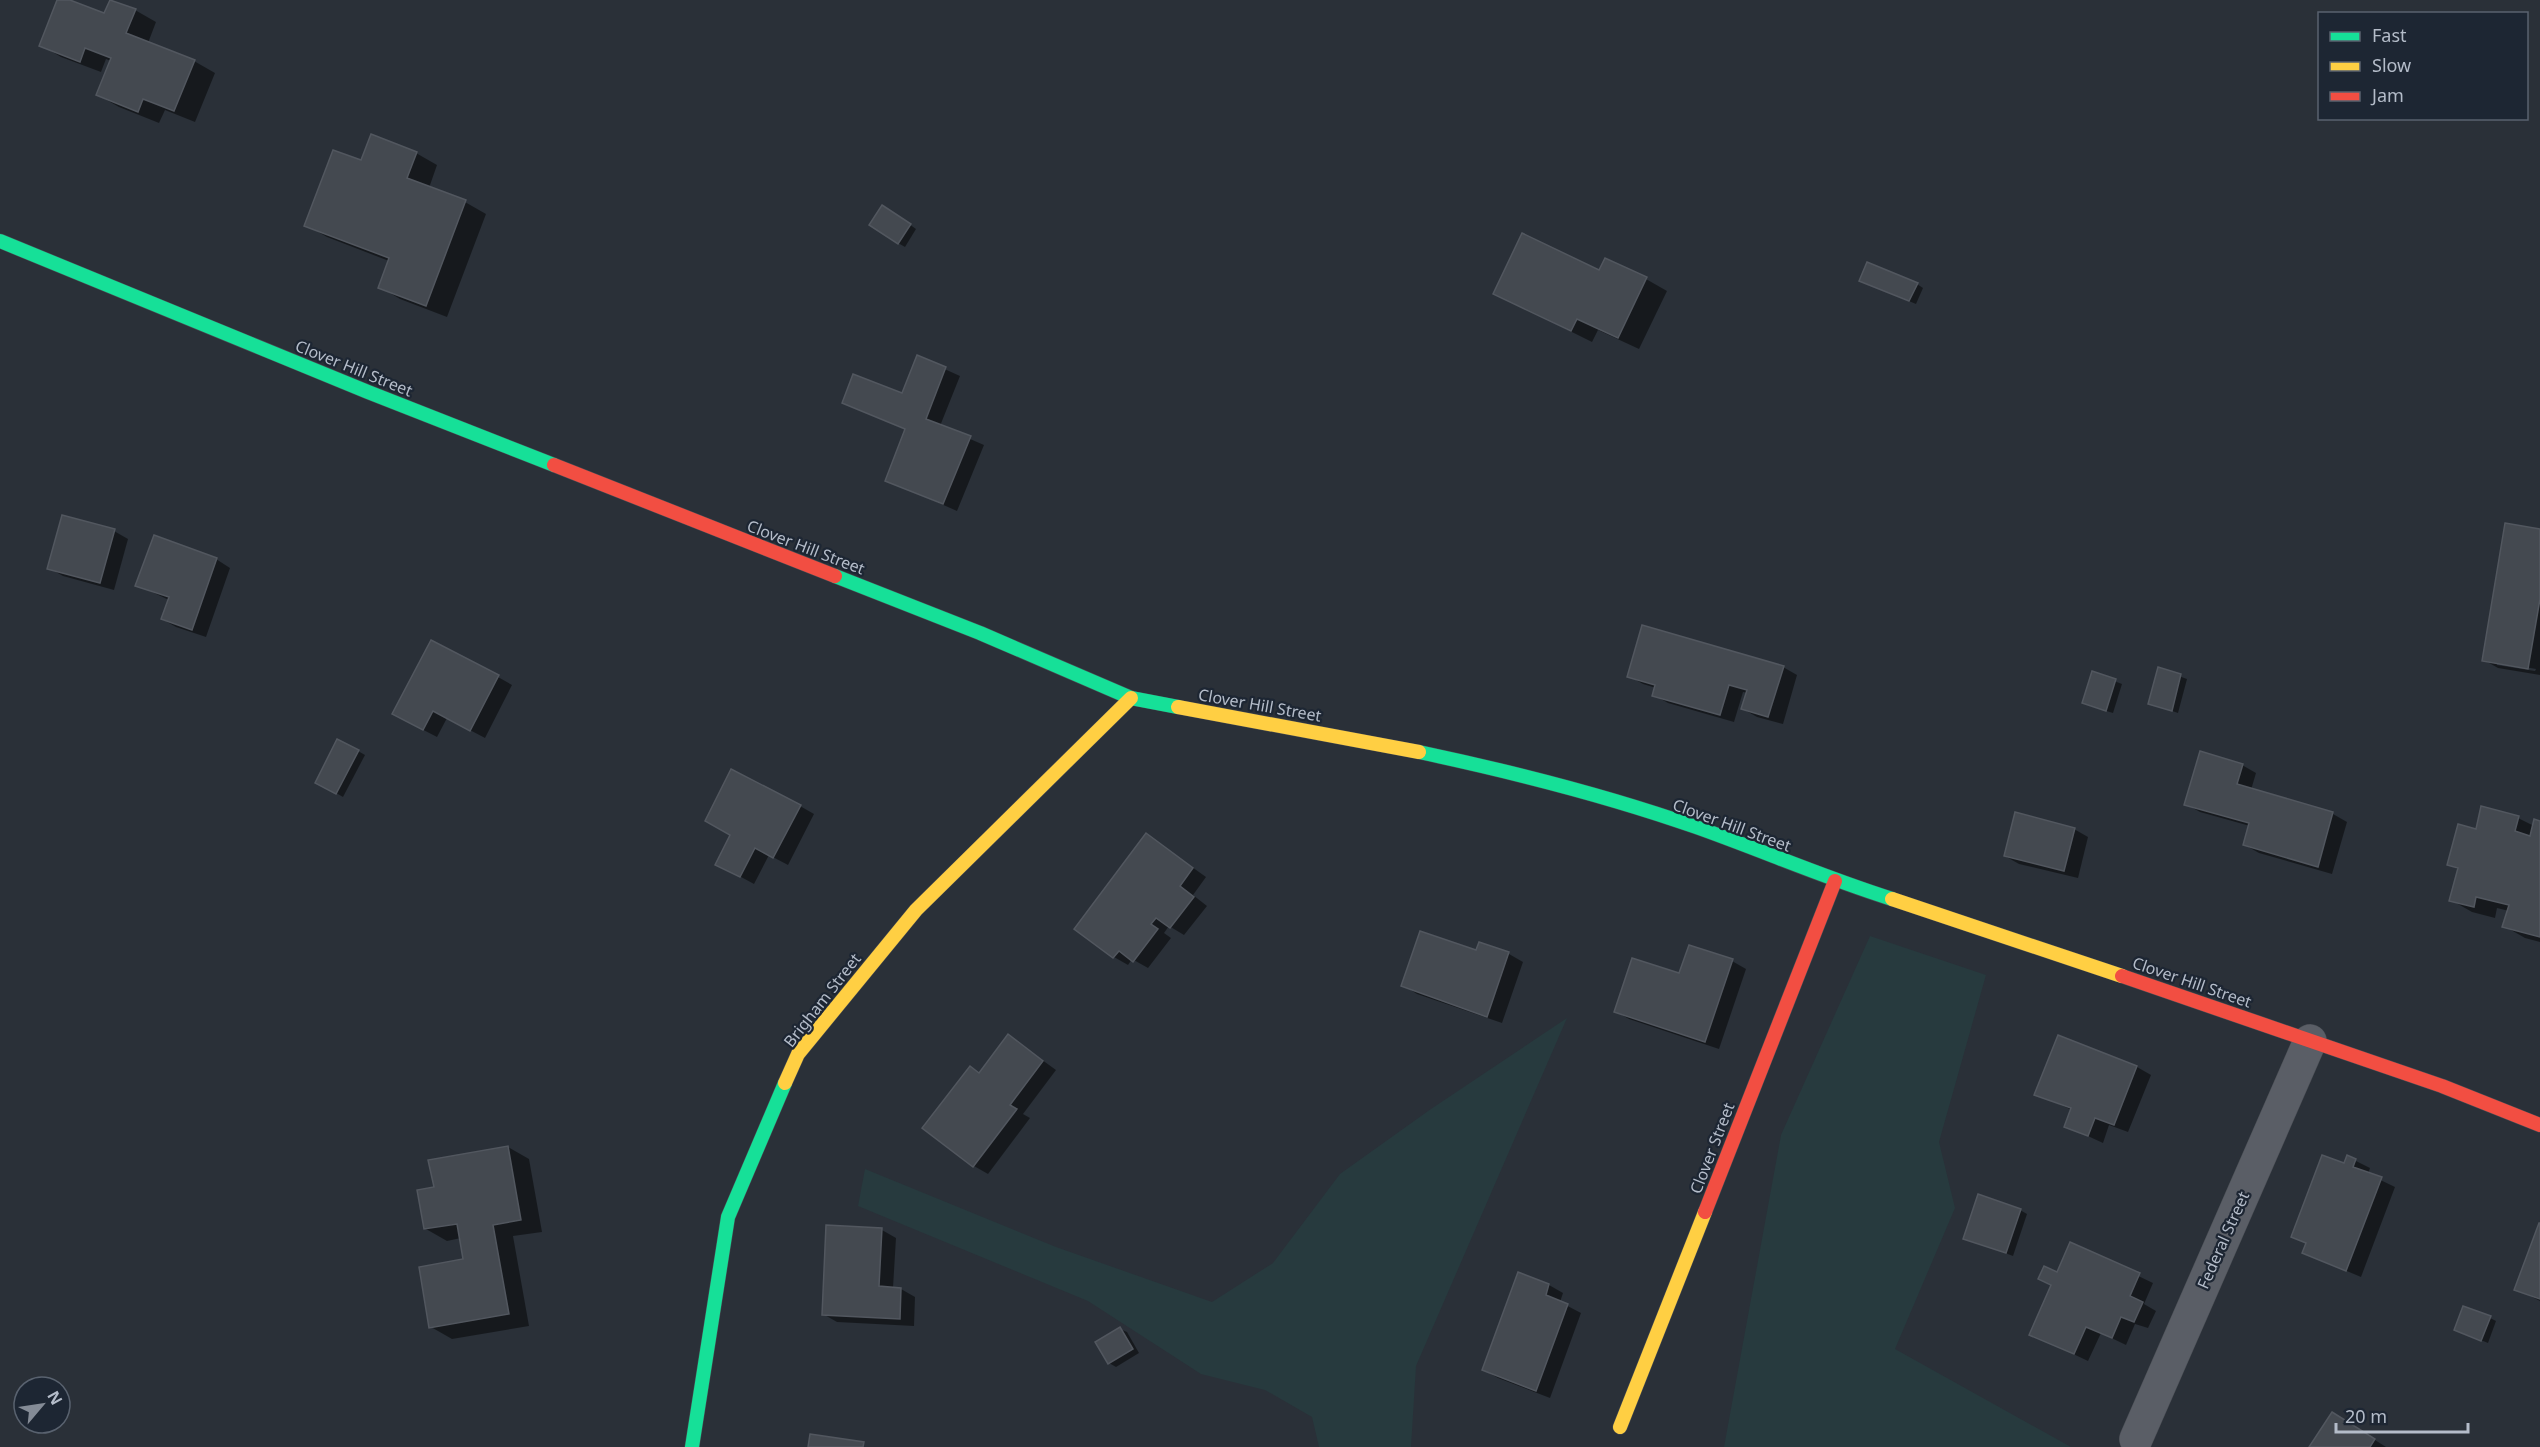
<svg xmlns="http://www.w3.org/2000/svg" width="2540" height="1447" viewBox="0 0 2540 1447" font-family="'Noto Sans',sans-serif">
<rect width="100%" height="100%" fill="#2a3038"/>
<g fill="#273a3e">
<polygon points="1870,936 1986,975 1939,1142 1955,1208 1895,1349 2071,1447 1724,1447 1781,1135"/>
<polygon points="1567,1018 1416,1366 1411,1447 1319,1447 1312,1417 1265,1390 1201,1374 1088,1301 858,1206 865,1169 1056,1247 1212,1302 1273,1263 1340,1174 1431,1109"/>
</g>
<g fill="#0007" fill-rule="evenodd">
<polygon points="59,0 65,0 105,15 135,10 156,22 148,43 194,61 215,73 195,122 165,110 159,123 119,107 98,95 111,61 106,59 101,72 61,57 41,45"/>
<polygon points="416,153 437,165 429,188 465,202 486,214 447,317 400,299 380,287 389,261 327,237 306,225 362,162"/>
<polygon points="889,210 916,229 905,247 898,243"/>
<polygon points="1600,272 1646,279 1667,291 1639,349 1598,330 1592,342 1495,294"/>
<polygon points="1867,284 1917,284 1923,288 1916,304"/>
<polygon points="918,357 960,376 940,426 984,445 957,511 887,480 906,430 844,402 903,395"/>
<polygon points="114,531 128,539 114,590 63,576 49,568"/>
<path d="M2540 531V675L2498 668 2484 660ZM2497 662 2536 669 2535 671 2497 665Z"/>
<polygon points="216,559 230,568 206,637 176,627 162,619 169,600 137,585"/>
<polygon points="1783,667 1797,675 1783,724 1757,717 1743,709 1748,693 1743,692 1734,722 1668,703 1654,695 1656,688 1643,684 1629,676"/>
<polygon points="2159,669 2187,679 2178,713 2149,703"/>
<polygon points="2093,673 2122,684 2113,713 2090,706"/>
<polygon points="498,677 512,685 485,738 447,718 437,737 408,722"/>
<polygon points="358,751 365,755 343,797 317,782"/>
<polygon points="2242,765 2256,773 2251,790 2333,814 2347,822 2332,874 2259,853 2245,845 2250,826 2200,812 2186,804"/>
<polygon points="800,806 814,814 788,865 769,855 754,884 717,864"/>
<polygon points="2518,818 2534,826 2540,822 2540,942 2525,938 2504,926 2509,911 2497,908 2495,918 2472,912 2451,900 2459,870 2449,864 2477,831"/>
<polygon points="2074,829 2088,837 2078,878 2019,864 2005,856"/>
<polygon points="1147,835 1206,877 1193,895 1207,906 1184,935 1169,926 1164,933 1171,938 1148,968 1132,959 1128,965 1114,957"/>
<polygon points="1480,943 1509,954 1523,962 1502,1023 1417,994 1403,985 1477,952"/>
<polygon points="1732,961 1746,969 1719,1049 1629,1019 1615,1011 1679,975"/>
<polygon points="1009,1036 1056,1070 1023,1114 1030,1118 988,1174 974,1166 980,1074"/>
<polygon points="2137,1067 2151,1075 2128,1132 2109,1125 2103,1143 2066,1126 2072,1110 2036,1094"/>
<polygon points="508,1147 529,1159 542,1232 513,1236 529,1326 452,1339 431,1327 465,1261 461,1238 447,1241 426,1229 435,1188"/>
<polygon points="2348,1157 2370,1168 2368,1174 2395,1187 2361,1277 2304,1253 2308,1244 2293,1236"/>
<polygon points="2020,1210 2027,1214 2013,1256 1965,1238"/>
<polygon points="2540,1225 2540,1301 2516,1289"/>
<polygon points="828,1227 882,1230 896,1238 893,1288 901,1289 915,1297 914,1326 837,1322 823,1314"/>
<polygon points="2071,1244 2153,1283 2144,1304 2156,1311 2148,1328 2135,1324 2126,1345 2101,1333 2088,1361 2031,1334"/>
<polygon points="1519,1274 1549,1285 1563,1293 1560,1302 1581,1313 1550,1398 1498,1378 1484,1370"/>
<polygon points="2490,1318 2496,1321 2488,1343 2456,1330"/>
<polygon points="1120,1329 1127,1332 1139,1353 1116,1367 1109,1363"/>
<polygon points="2353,1426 2386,1447 2311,1447"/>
</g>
<g fill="#444950" stroke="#52575f" stroke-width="1.5">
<polygon points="57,0 70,0 104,13 110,0 136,9 126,33 195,60 174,111 143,99 138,112 96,95 111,58 85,48 80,62 39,46"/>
<polygon points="371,134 417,152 407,178 466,200 426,306 378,288 389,258 304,226 333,150 361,160"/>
<polygon points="882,205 911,224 898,244 869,225"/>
<polygon points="1522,233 1599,270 1605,258 1647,277 1618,338 1577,319 1571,331 1493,294"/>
<polygon points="1867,262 1918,283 1909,301 1859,281"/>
<polygon points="917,355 946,367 926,419 971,436 943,504 885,481 905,429 842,403 853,374 902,393"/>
<polygon points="62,515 115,529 100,583 47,569"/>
<polygon points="2505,523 2540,529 2540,599 2528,669 2482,661"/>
<polygon points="154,535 217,558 192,630 161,619 169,597 135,586"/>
<polygon points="1642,625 1784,666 1768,717 1741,709 1747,690 1729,685 1720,715 1652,696 1655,685 1627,677"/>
<polygon points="431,640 499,675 470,731 433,711 423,730 392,714"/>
<polygon points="2158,667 2181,674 2172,711 2148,704"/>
<polygon points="2092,671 2116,679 2106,711 2082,703"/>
<polygon points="337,739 359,750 336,794 315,783"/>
<polygon points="2200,751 2243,764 2237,784 2333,812 2318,867 2243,845 2249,823 2184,805"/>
<polygon points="731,769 801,805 773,858 755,848 740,877 715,865 730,835 705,821"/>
<polygon points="2481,806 2519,816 2515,831 2530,836 2534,819 2540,821 2540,937 2502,927 2509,905 2476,897 2474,907 2449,901 2458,868 2447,865 2458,824 2476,829"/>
<polygon points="2015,812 2075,828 2064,871 2004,856"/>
<polygon points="1146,833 1193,868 1180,886 1194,897 1170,928 1156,918 1151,924 1158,929 1133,962 1119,951 1113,958 1074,929"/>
<polygon points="1420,931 1476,950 1479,942 1509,952 1487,1017 1401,986"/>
<polygon points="1689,945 1733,959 1705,1042 1614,1012 1632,958 1679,973"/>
<polygon points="1008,1034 1043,1061 1010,1105 1017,1109 973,1167 922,1128 970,1066 979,1073"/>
<polygon points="2058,1035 2137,1066 2114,1125 2095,1118 2088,1136 2064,1127 2071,1108 2034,1095"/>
<polygon points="508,1146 521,1220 493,1225 509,1314 429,1328 419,1267 463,1259 457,1224 424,1229 417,1190 434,1187 428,1160"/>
<polygon points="2322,1155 2344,1163 2347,1155 2356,1159 2353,1167 2382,1177 2346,1271 2302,1253 2306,1243 2291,1237"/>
<polygon points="1978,1194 2021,1209 2006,1253 1963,1239"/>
<polygon points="2539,1223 2540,1223 2540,1299 2514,1290"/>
<polygon points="826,1225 882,1228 879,1286 901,1288 900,1319 822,1315"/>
<polygon points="2070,1242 2140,1273 2130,1296 2143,1302 2134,1322 2121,1317 2112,1338 2086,1327 2074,1354 2029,1335 2051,1285 2038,1279 2044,1266 2057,1272"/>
<polygon points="1518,1272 1549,1284 1546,1295 1568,1304 1536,1391 1482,1370"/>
<polygon points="2463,1306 2491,1316 2481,1341 2454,1330"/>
<polygon points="1120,1327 1133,1349 1108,1364 1095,1342"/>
<polygon points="2332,1412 2375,1439 2370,1447 2309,1447"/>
<polygon points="810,1434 864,1442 863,1447 808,1447"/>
</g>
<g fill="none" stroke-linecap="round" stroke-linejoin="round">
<g stroke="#484c53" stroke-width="34">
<polyline id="street" points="2136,1439 2310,1041"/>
</g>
<g stroke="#484c53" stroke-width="15">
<g id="fast">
<polyline points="0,241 368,392 554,465"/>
<polyline points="835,576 980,633 1131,698 1178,707"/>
<path d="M1419 752C1513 772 1605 795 1696 827 1761 850 1825 878 1892 899"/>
<polyline points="692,1447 728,1217 785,1083"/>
</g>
</g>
<g stroke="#484c53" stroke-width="15">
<g id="slow">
<polyline points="1178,707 1419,752"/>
<polyline points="1892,899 2122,976"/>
<polyline points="785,1083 798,1054 916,910 1131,698"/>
<polyline points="1620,1427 1705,1212"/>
</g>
</g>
<g stroke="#484c53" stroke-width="15">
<g id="jam">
<polyline points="554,465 835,576"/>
<polyline points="2122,976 2442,1086 2540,1125"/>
<polyline points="1705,1212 1835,881"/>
</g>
</g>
<use href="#street" stroke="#5a5e66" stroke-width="33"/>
<use href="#fast" stroke="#16e098" stroke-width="14"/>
<use href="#slow" stroke="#ffcf43" stroke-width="14"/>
<use href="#jam" stroke="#f24e42" stroke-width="14"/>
</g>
<g text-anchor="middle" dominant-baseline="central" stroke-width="4.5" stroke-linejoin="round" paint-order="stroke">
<g font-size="16" fill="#b4bcc9" stroke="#1d2633">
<text transform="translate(354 368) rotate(22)">Clover Hill Street</text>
<text transform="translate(806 547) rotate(21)">Clover Hill Street</text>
<text transform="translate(1260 705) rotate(10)">Clover Hill Street</text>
<text transform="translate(1732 825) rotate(20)">Clover Hill Street</text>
<text transform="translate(2192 982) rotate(19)">Clover Hill Street</text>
<text transform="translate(822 1000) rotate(-52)">Brigham Street</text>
<text transform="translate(1712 1148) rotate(-69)">Clover Street</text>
<text transform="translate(2223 1240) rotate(-66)">Federal Street</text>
</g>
</g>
<rect x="2318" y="12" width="210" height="108" fill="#1d2633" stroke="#59626f" stroke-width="1.5"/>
<rect x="2330" y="32" width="30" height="9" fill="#16e098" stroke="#59626f" stroke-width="1.5"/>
<text x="2372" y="42" font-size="18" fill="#b4bcc9">Fast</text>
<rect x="2330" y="62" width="30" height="9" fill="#ffcf43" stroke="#59626f" stroke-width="1.5"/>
<text x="2372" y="72" font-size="18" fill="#b4bcc9">Slow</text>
<rect x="2330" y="92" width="30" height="9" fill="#f24e42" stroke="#59626f" stroke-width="1.5"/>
<text x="2372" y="102" font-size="18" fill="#b4bcc9">Jam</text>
<g transform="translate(42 1405) rotate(61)"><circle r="28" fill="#1d2633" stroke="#59626f" stroke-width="1.5"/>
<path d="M0-4.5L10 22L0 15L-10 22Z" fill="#848b96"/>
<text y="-9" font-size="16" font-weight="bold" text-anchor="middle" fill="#b4bcc9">N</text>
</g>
<path d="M2336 1423v9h132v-9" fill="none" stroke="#b4bcc9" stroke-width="3"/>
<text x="2345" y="1423" font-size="18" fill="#b4bcc9" stroke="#1d2633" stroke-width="4.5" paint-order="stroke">20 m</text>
</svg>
